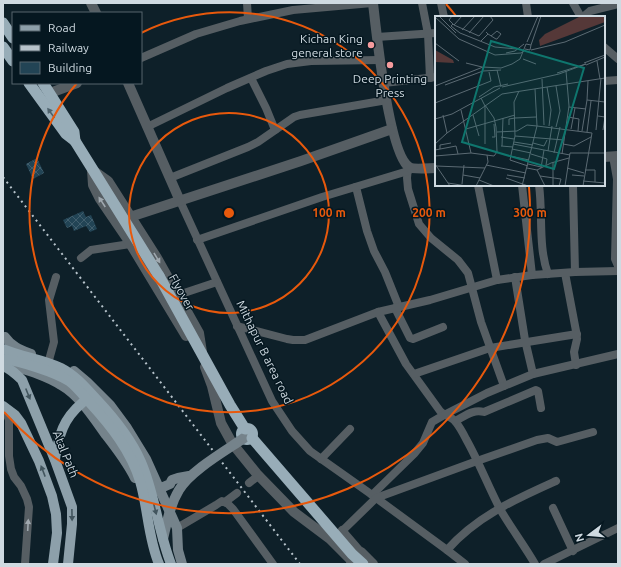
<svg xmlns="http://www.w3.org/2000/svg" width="621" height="567" viewBox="0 0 621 567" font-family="Ubuntu,sans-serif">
<defs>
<pattern id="building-cross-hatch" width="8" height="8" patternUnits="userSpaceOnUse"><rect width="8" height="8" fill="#245"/><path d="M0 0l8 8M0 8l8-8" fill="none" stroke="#415e6d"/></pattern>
</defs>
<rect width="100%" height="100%" fill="#0e2029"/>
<g fill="url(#building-cross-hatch)">
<polygon points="37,158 44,173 33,179 26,164"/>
<polygon points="83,211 86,217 91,215 97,229 90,232 86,226 74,231 72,226 67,228 63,220"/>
</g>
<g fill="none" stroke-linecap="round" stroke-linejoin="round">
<g stroke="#565e63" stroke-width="8">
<polyline points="247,3 248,19"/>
<polyline points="422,3 428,34 430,78"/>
<polyline points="441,3 444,17"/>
<polyline points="526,3 528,17"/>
<polyline points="573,3 581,17"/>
<polyline points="583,17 590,11 618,4"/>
<polyline points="377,37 436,33"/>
<polyline points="604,47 618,59"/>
<polyline points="141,58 196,34 240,21 293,10 372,3"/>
<polyline points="251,78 266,108 275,130"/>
<polyline points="604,81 618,80"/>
<polyline points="384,83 436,77"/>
<polyline points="147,127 227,88 266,71 287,64 311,61 380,60"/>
<polyline points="613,156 617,179 615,259 618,266"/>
<polyline points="408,167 407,178 408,189 419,224 431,238 458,260 468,273 481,322 504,386"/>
<polyline points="170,178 248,147 258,142 294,117 300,115 387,100"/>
<polyline points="478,185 497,280"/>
<polyline points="522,185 532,275"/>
<path d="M539 185C543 214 538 247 548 274"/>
<polyline points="573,185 575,272"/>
<polyline points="356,187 367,231 374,251 385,272 399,307"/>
<polyline points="180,201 272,401 292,431 310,451 368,492 447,550 465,564"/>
<polyline points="197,240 322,197 408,171"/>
<polyline points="81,258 91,250 130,244"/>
<polyline points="565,273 576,331 577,339 574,352 576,365"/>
<polyline points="515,277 525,340 533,374"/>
<polyline points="178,295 217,282"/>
<polyline points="395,308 410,338 413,339 443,327"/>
<path d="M378 312 406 364 440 411C444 415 450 416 455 421 459 426 463 433 466 439 479 462 488 486 500 509 511 528 524 545 535 564"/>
<polyline points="237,326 287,339 293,340 305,340 378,312 430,300 497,280 532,275 575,272 618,271"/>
<polyline points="49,360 54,342 49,300 56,277"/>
<polyline points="414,374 490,348 577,334"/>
<polyline points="4,407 9,420 9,456 11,469 14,477 21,486 27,499 29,507 25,564"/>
<path d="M455 421C465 416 473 409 484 412L536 390 538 391 541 408"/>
<polyline points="321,459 350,429"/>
<polyline points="249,483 258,476"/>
<polyline points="372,495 414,454 423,443 432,422 444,415 487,393 533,374 618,354"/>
<polyline points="225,502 237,493"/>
<polyline points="553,508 573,551"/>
<polyline points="177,528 216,505 222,501 228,504 233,509 273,564"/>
<polyline points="342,530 361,552"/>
<polyline points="334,539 376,498 477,461 537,440 548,438 557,442 593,432"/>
<path d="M447 550C477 516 516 499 556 481"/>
<polyline points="544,564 618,528"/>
</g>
<g stroke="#565e63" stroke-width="10">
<polyline points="91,3 96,13"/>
<path d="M373 3C376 30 389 154 409 167 413 170 430 168 436 168"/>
<polyline points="128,83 180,201"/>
<polyline points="50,93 77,83"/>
<polyline points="604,157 618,156"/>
<polyline points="92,170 93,185 100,199 128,240 186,336"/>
<polyline points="94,171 108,181 157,258 199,333 202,352"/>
<polyline points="130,217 301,161 392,129"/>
<polyline points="205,367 212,386 221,423 232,443 257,474 294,512 330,539 355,564"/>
<polyline points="351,561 361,552 373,564"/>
</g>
<g stroke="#75838b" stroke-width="10">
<path d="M5 337C12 347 21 350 31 354"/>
<path d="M3 363C22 369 44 374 61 385 80 396 93 417 106 435 117 449 127 462 135 478"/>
<polyline points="74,371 87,382 110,405 127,428 146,459 177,528 178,550 182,564"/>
</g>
<g stroke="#8da0aa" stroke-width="10">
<path d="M3 366C11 369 16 374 22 380L55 460 72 507V524L68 564"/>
<polyline points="3,406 15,415 21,423 39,461 52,496 56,514 57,533 53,564"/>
<path d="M55 459C59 435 63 419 82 403"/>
</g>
<g stroke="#98adb8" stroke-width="11">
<polyline points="3,23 13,38"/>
<polyline points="3,47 13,61"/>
<polyline points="29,83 66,134 75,141 159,276"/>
<polyline points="43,83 74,132 75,141"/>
<circle cx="247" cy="434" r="5.5"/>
</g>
<polyline stroke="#b7c3cb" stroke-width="2" stroke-dasharray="2 4" stroke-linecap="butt" points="3,177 300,564"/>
<g stroke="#75838b" stroke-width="10">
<polyline points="149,484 161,488 170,484 172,480 178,478 189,476"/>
<path d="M163 539C167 522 170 505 179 490 190 471 225 451 244 438"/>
</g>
<g stroke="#8da0aa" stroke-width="10">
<path d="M3 349C22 357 42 359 61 368 75 375 86 388 97 400 114 418 131 439 141 462 155 494 158 531 171 564"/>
<path d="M3 359C20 361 55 372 69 381 77 387 83 395 90 403 111 426 131 451 140 481 148 508 148 538 159 564"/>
</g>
<g stroke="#98adb8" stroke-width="11">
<polyline points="159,276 230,405 245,429"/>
<polyline points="252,438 352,554 363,564"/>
</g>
</g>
<defs><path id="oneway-solid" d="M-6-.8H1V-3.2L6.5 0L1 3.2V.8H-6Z"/></defs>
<use fill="#4e626c" href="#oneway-solid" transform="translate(51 113) rotate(-126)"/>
<g fill="#9fa8af">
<use href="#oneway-solid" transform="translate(102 202) rotate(-123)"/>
<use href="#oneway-solid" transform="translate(157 258) rotate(59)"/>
<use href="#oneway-solid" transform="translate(28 525) rotate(-87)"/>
</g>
<g fill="#42555e">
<use href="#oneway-solid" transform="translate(28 394) rotate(68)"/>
<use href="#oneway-solid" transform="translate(43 471) rotate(-111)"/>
<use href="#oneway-solid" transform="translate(155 509) rotate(76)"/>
<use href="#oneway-solid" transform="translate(72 515) rotate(89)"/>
</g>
<g fill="none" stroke="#e8590c" stroke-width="2">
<circle cx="229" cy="213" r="100"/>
<path d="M141 33A200 200 0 1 1 77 83"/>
<path d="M446 4A301 301 0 0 1 456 16M529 187A301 301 0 0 1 4 412"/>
</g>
<g fill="#f59b9d" stroke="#051720" stroke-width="1.5">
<circle cx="371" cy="45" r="4"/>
<circle cx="390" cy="65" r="4"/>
</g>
<g text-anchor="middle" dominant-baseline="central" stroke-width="3" stroke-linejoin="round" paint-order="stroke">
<g font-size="12" fill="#cfdae1" stroke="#051720" text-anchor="end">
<text x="363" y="38">Kichan King<tspan x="363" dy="14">general store</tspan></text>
<text x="390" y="78" text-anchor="middle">Deep Printing<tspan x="390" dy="14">Press</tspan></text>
</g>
<g font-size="12" fill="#cfdae1" stroke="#051720">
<text transform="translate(182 292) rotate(61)">Flyover</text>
<text transform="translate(265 352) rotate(64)">Mithapur B area road</text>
<text transform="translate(66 454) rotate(68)">Atal Path</text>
</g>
</g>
<g transform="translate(435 16)">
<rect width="170" height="170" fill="#0e2029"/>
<path d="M146 0H170V6L105 30 104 24 110 18ZM0 34 18 44 19 47 0 46Z" fill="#553838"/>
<path fill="none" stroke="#5b6a73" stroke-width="1" d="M4 0 21 17M17 0 14 4 19 9 44 20 58 4 55 0M0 1 24 23 60 39 86 37 89 35M18 8 16 10 25 17 60 31 82 33M19 9 27 0M27 14 40 0M34 17 49 0M53 18 61 23H62L66 18 62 15 56 20M46 25 53 18 51 16M92 26 103 0M0 27 24 45M96 29 106 0M96 34 130 26 170 9M71 37 80 35 89 28M88 43 101 48M162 45 165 63M31 47 47 51M149 47 170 39M151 49 170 41M62 54 66 71M107 63 109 109M153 65 152 84 170 86M10 69 48 55 66 54M0 70 48 51 66 52 77 48 85 43 91 28 96 29 95 34 90 33M121 70 125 95 121 111M67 71 124 58 151 48 122 57M112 71 116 94 114 110M100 73 102 110M84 75 79 86 80 120 75 144 93 150M44 81 59 71 73 68M46 82 50 90V128M0 87 56 65 54 56M134 91 151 93M26 94 36 137 59 140 62 136 61 111 59 102 50 89M38 99 44 120M163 100 170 101 168 114M133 101 144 103 143 115M80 102 101 101M0 103 17 98 65 72M74 109V103L80 102M31 113 80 99M136 113 140 92M161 114 166 62M147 115 152 84M62 116 82 115 92 109 102 110M152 116 156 85M12 117 67 78 170 62M80 120 129 124M57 121H60L59 108M66 121 79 123M79 126 98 129M98 127 109 130 112 124M0 128 12 117 8 99M78 128 135 139M128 128 139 130 156 121M66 130 78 131M67 130 68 102M5 133V129L16 127M77 133 96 137M0 134 21 130 23 138M113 135 117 110M119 137 125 111M96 138 112 143 111 149M127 138 134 90 131 55M0 140 36 137M75 140 94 144M0 148 15 170M93 148 106 151M51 149 91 157M1 150 50 152M92 152 102 154 110 170M106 152 109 134M132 152 149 157M102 154 116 147 134 142M150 154H160V166M28 159 45 162M72 159 90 162M137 159 149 160M105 160 126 163 124 170M71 162 93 170M44 164 59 170M148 165 170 167M13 167 32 170M27 168 29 149M41 170 53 146 52 139M87 170 102 110 157 117M118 170V146M130 170 135 137H170M148 170 157 117"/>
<path fill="#0f766e" fill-opacity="0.15" stroke="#0f766e" stroke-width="2" d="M56 25 149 52 119 153 27 126Z"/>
<rect width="170" height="170" fill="none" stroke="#cfdae1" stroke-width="2"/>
</g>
<circle cx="229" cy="213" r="6" fill="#e8590c" stroke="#051720" stroke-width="2"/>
<g font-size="12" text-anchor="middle" font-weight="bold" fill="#e8590c" stroke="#051720" stroke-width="3" stroke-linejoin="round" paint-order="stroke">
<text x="329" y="217">100 m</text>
<text x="429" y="217">200 m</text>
<text x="530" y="217">300 m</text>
</g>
<rect width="621" height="567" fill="none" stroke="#cfdae1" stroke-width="8"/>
<rect x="12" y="12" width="130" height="72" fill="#051720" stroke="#56656d"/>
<rect x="20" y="25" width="20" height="6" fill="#8da0aa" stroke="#56656d"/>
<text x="48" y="32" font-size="12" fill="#cfdae1">Road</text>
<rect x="20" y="45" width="20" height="6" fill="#b7c3cb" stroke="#56656d"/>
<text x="48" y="52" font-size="12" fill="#cfdae1">Railway</text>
<rect x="20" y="62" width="20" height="12" fill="#224455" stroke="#56656d"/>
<text x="48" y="72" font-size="12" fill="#cfdae1">Building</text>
<g transform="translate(589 535) rotate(254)" stroke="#051720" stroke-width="3" paint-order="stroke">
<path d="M0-3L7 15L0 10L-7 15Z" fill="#cfdae1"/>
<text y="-6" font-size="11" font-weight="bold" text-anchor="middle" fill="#cfdae1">N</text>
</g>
</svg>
